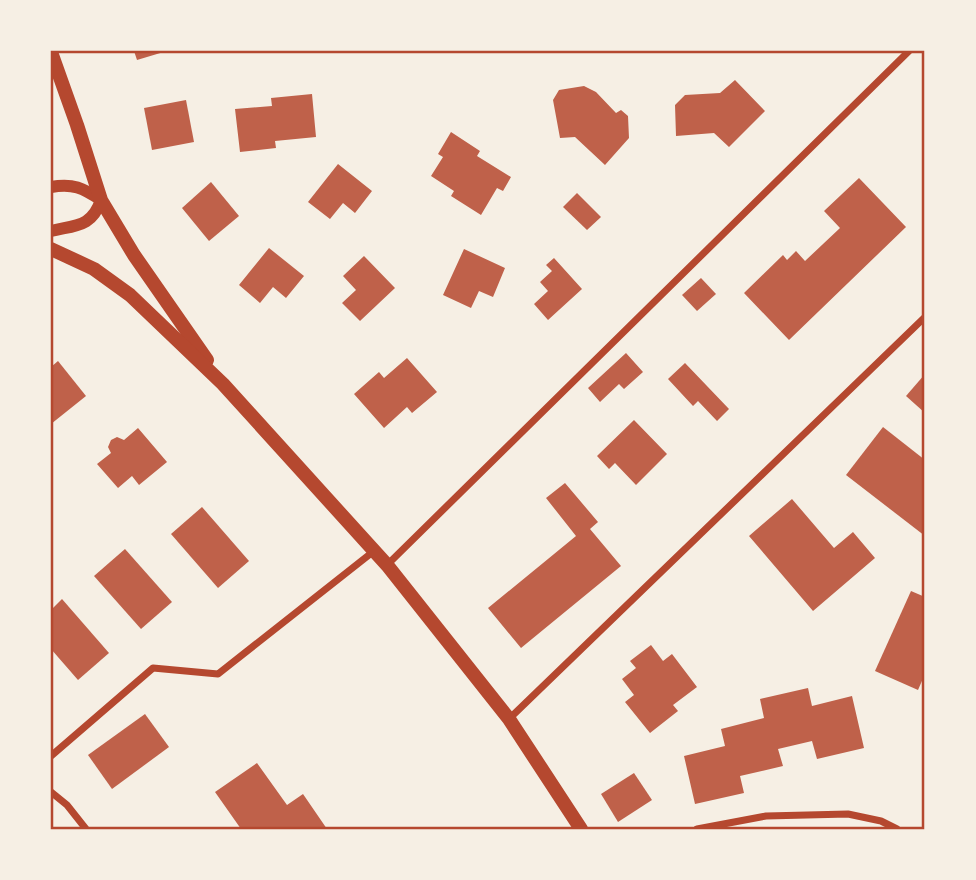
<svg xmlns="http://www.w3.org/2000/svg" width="976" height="880" viewBox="0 0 976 880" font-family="'Varela Round',sans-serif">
<rect width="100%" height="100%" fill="#f6efe4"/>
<g fill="#bf614a">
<polygon points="134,51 167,51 137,60"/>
<polygon points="735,80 765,111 729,147 714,133 676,136 675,105 685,95 720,93"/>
<polygon points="584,86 596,92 616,113 621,110 628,116 629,138 605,165 575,137 560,138 553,100 559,90"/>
<polygon points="312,94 316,137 275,141 276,148 240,152 235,109 272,106 271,98"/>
<polygon points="186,100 194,142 152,150 144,108"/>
<polygon points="451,132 480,151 477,156 511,177 503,191 497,188 481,215 451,196 454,191 431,176 443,157 438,154"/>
<polygon points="338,164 372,191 355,213 343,203 330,219 308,202"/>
<polygon points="859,178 906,227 789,340 744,293 783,255 787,260 796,251 805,261 840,228 824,211"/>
<polygon points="211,182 239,216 209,241 182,208"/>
<polygon points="577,193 601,217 587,230 563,207"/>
<polygon points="269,248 304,276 286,298 273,287 260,303 239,285"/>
<polygon points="464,249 505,268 493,297 479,291 471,308 443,295"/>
<polygon points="364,256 395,288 360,321 342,303 356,290 343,276"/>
<polygon points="554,258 582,289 548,320 534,304 548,291 540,282 552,271 546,265"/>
<polygon points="701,278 716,294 697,311 682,295"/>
<polygon points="626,353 643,372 624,389 619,384 600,402 588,388"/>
<polygon points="407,358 437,392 412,413 407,407 384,428 354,394 379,372 384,378"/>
<polygon points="58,361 86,396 51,424 51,367"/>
<polygon points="685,363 729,409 717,421 698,401 693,406 668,379"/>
<polygon points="925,374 925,413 906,396"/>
<polygon points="634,420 667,454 636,485 615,463 609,469 597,456"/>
<polygon points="883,427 925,460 925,536 846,475"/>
<polygon points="138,428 167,462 139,485 132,476 118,488 97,464 111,453 108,447 111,440 117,437 124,440"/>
<polygon points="565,483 598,522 590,529 621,566 521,648 488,608 576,536 546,498"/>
<polygon points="792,499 834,548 853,532 875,558 813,611 749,536"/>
<polygon points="202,507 249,561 218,588 171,534"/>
<polygon points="125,549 172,602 141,629 94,576"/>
<polygon points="911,591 925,597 925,674 918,690 875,671"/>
<polygon points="62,599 109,653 78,680 51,649 51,610"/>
<polygon points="651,645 663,661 672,654 697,687 673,705 678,711 650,733 625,702 634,695 622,679 636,668 630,661"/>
<polygon points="808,688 812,706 852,696 864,748 817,759 812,741 778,749 783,766 740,776 744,793 695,804 684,756 725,746 721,729 764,718 760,699"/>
<polygon points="145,714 169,747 112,789 88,755"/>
<polygon points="257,763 287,805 303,794 327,829 241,829 215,792"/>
<polygon points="634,773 652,800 618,822 601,794"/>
</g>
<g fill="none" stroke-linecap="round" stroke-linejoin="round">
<g stroke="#b5482f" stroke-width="7">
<polyline points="387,565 909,51"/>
<polyline points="509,719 925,317"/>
<polyline points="51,756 153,668 218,674 374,551"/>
<polyline points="51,792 67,805 86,829"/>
<polyline points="697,829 766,816 848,814 881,821 897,829"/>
</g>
<path stroke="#b5482f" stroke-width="12" d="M51 187C73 183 83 188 101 200 92 227 76 225 51 231"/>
<g stroke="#b5482f" stroke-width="14">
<polyline points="51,52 77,125 101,200 134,255 207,360"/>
<polyline points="51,249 94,269 130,295 223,384 387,565 509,719 581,829"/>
</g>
</g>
<rect width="976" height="880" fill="none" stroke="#f6efe4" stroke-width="105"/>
<rect x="52" y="52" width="871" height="776" fill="none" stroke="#b5482f" stroke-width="2.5"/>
</svg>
